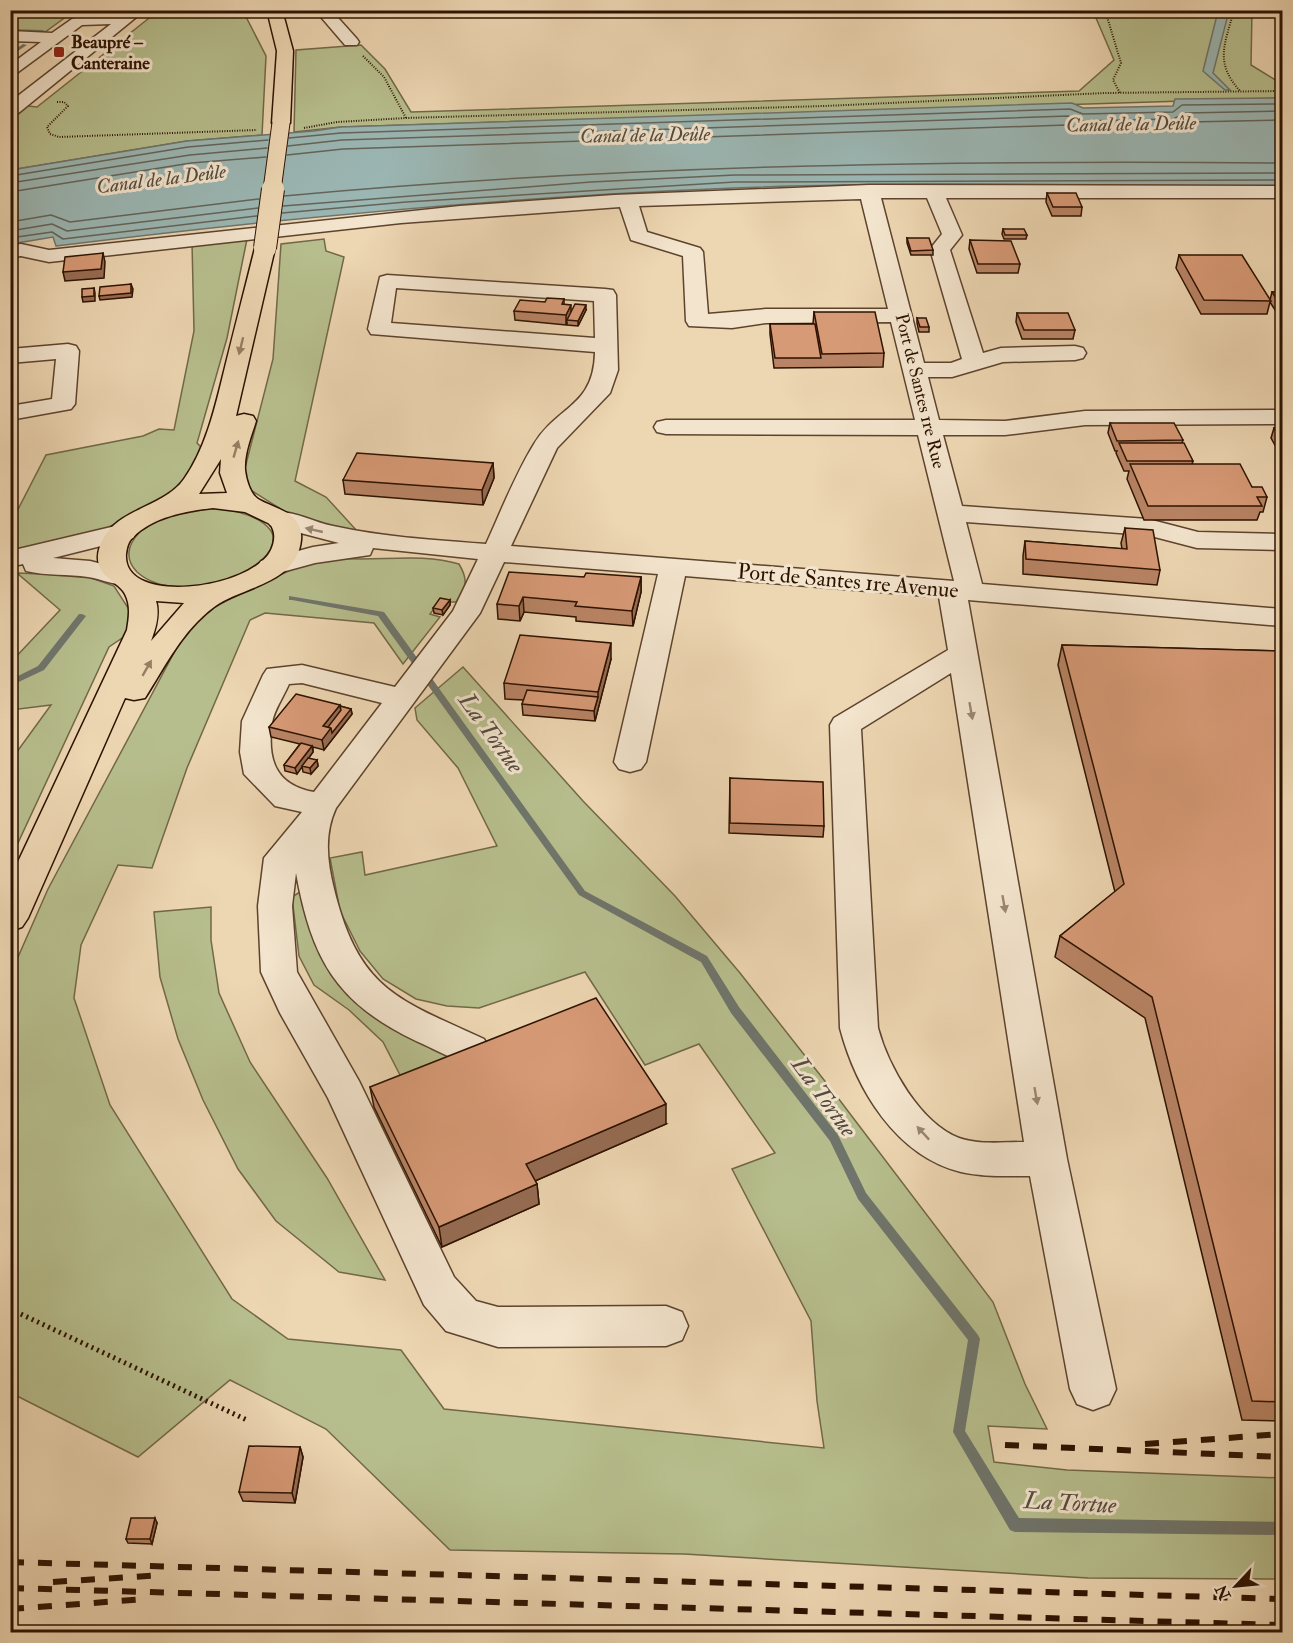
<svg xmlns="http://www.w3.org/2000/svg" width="1293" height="1643" viewBox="0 0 1293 1643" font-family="'IM FELL Double Pica',serif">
<rect width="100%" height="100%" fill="#edd6b2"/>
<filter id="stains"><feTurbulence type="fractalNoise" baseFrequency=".00333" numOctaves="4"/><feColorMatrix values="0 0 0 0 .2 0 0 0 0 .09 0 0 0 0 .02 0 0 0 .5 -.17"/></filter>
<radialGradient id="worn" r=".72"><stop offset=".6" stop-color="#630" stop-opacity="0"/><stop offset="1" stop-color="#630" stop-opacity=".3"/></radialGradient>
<g fill="#b7be8d" stroke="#726847" stroke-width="1.5">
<polygon points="1252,10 1251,65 1282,84 1282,98 341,127 294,132 296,50 361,45 385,69 411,112 1079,91 1114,60 1093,11"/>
<polygon points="11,11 74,11 41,35 11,34"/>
<polygon points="158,11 243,11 266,56 262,135 187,141 11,170 11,104 37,107"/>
<polygon points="247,239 227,338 197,443 201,447 196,465 180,490 128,516 94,536 11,550 11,523 46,455 143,436 159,429 174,430 194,331 192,243"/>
<polygon points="324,239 326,251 344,257 295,481 326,497 358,532 298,520 246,487 245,468 273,359 281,244"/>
<path d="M209 508C242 508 306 529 254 566 226 586 166 598 137 572 130 565 127 557 130 547 141 517 182 512 209 508Z"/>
<path d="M337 558C376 562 421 552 459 564 469 581 466 586 456 602H439L430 614 440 617 403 664 374 623 265 613 250 620 187 768 152 868 118 865 81 945 74 998 110 1105 232 1299 288 1339 401 1350 444 1409 824 1448 817 1401 811 1321 732 1169 775 1153 699 1044 645 1065 585 972 479 1008 447 1006 416 999 383 979 360 951 340 911 330 858 362 852 365 875 497 846 458 768 417 720 415 708 463 667 583 801 675 896 740 973 835 1094 993 1302 1025 1384 1047 1429 988 1426 994 1462 1067 1470 1282 1478V1579L1088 1578 684 1554 450 1550 326 1429 230 1380 138 1457 11 1393V973L48 889 184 634 202 611 230 597 311 561Z"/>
<polygon points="17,573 86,576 114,586 132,614 125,636 109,647 11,858 11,760 51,705 11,710 11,662 60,610"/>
<polygon points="300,892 312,926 463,1062 400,1075 383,1042 349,1010 314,985 299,956 292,897"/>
<polygon points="211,907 211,940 219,993 250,1062 327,1178 385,1280 339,1272 276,1221 238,1169 203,1100 178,1039 160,977 154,912"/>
<polygon points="460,1626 461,1632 248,1632"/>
</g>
<g fill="#9bb7b4" stroke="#6f756c" stroke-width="1.5">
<polygon points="1218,11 1229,11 1213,73 1230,90 1225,90 1203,71"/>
<path d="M1282 98V186C1099 186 916 181 733 188 506 197 281 218 56 246L53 237 11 244V170L187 141 314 131 341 127 1072 103 1083 108 1173 106 1175 99Z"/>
</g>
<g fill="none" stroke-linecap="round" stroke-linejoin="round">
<g stroke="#64645a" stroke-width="1.5">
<polyline points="289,138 341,133 1070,109 1083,114 1173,112 1182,105 1282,104"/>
<polyline points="288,146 342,140 1068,116 1083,121 1173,119 1186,113 1282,111"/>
<polyline points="287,155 343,149 1066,125 1084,130 1174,128 1190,122 1282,120"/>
<polyline points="10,176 188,147 268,140"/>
<polyline points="10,183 190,155 267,148"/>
<polyline points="10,192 191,163 266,157"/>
<path d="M284 196C616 165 948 160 1282 163"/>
<polyline points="283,206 591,182 735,175 1282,173"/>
<polyline points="282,213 406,202 735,182 1282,180"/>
<polyline points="10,222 51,215 70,222 259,199"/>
<polyline points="10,231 52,224 67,231 258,208"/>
<polyline points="10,238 52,232 63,239 257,216"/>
</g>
<g fill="#6f756c" fill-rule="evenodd">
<polygon points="10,29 43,30 45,31 41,34 39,32 10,31"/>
<polygon points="23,44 27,45 10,56 10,53"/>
<polygon points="289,596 384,612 585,891 707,956 739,1007 838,1135 866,1193 978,1335 980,1339 965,1431 1019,1518 1282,1522 1282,1535 1015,1532 1010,1530 953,1432 968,1340 858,1199 830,1141 731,1013 701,962 579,895 378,616 292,600 289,600"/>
<polygon points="79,614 82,614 86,616 44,670 10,686 10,680 38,666"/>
</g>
<g stroke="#5d432d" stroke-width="3">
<g id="minor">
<polygon points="128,10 145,10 16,115 10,116 10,102 111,24 82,25 10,78 10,65 41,42 10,41 10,31 52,33 72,19 93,13 122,15"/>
<polygon points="315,10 331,10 357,39 359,42 357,45 345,45"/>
<path d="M869 185 1282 186V198H946L962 235 950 250 983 353 1001 348 1075 346 1083 348 1086 353 1083 358 1075 360 1003 362 952 377H928L939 420 1005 421 1085 411 1282 410V424L1085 425 1005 435H943L962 506 1148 519 1198 532 1282 534V550L1197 548 1147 535 966 522 982 584 1282 609V626L968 600 1067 1159 1116 1389 1109 1404 1093 1410 1077 1404 1070 1389 1030 1176C1007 1176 983 1177 961 1172 896 1156 856 1089 840 1028L830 725 834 718 948 650 939 597 685 576 646 762 641 769 630 772 619 769 614 762 658 574 504 562 480 613 336 808C324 834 327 861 334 889 359 990 397 999 484 1039L490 1050 484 1061 471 1065C452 1059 434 1049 416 1041 335 1002 312 959 296 873L292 906 297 972 359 1081 454 1277 476 1301 498 1307 666 1306 682 1312 688 1326 682 1340 666 1346 498 1347 446 1331 424 1305 328 1098 280 1013 261 972 258 906 264 858 302 812 275 806 244 774 240 752 242 721 263 675 267 669 302 665 395 687 453 611 478 559 373 548 370 555 315 563 271 575 261 573 257 567 261 561 313 547 339 543 270 525 266 519 270 513C290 508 312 522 333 526 383 537 435 540 486 544 501 511 515 475 534 444 558 405 594 407 595 352L371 334 368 329 380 277 387 275 605 289 613 290 616 295 618 370 610 393 557 448 511 546 954 581 918 435 666 434 657 432 654 427 657 422 666 420H915L891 322 766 323 732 328 689 326 686 321 683 256 631 240 620 207 401 223 49 262 21 256 10 257V245L21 244 49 250 460 206 614 195ZM881 198H927L942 234 930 249 962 359 951 363H924ZM861 199 888 309H766L708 314 703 252 700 248 647 232 639 206ZM396 288 594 301 595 338 391 323ZM951 673 1024 1142C1004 1142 978 1145 959 1138 920 1123 888 1066 878 1028L861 729ZM302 683 382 703 314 792C275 785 267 759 272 723 274 710 284 696 289 684Z"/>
<polygon points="68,344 76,346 79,351 75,404 71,409 10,420 10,406 52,399 56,359 10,363 10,349"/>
<path d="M124 524 133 526 137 532 133 538 53 558 90 561 130 571 134 577 130 583C115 587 103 579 88 577 68 574 47 576 26 571L23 564 10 567V551Z"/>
</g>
</g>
<g stroke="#2d1201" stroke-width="3">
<g id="major">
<polygon points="267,10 282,10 293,51 290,123 281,128 272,123 277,51"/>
<path d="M265 242 272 244 275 248 236 416 244 414 253 416 256 421C251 437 244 454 245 470 246 479 250 494 258 499 274 509 304 512 301 540 297 584 241 587 214 607 182 631 166 665 145 698L134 700 125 698 28 918 22 927 10 931V879L127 630C129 617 131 606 125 594 118 580 90 576 100 546 113 508 163 509 184 479 208 445 217 399 227 359 236 322 246 285 255 248L258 244ZM221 459 220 473 227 493 199 494ZM213 508 245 512 270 524C276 532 275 541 271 550 252 589 122 607 126 554 127 547 128 542 133 537 153 517 186 511 213 508ZM156 601 184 603 151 641C156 628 160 614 156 601Z"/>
</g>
</g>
<g stroke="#2d1201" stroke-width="2" stroke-dasharray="1 1.5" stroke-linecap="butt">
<polyline points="1105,10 1121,63 1113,80 1120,93"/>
<path d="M1234 10C1225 44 1214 62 1240 91"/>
<polyline points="363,56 384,77 406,118"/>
<polyline points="57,102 64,102 68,106 47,127 50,134 59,137 257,130"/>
<polyline points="304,128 337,122 406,118 825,106 1105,93 1282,91"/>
</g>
<polyline stroke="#2d1201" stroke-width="5" stroke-dasharray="2 4" stroke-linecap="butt" points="10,1309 249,1421"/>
<use href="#minor" fill="#f3e4cd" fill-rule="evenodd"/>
<use href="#major" fill="#edd6b2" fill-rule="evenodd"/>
<g stroke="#2d1201" stroke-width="6" stroke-dasharray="14 14" stroke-linecap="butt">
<polyline points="1145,1444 1282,1434"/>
<polyline points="1005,1445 1282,1457"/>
<polyline points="10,1562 1282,1599"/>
<polyline points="53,1582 164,1575"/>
<polyline points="10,1588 1282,1625"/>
<polyline points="10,1609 147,1599"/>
</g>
<g stroke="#2d1201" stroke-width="19" stroke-linecap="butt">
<polyline id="major-bridge-far1" points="272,190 281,123"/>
</g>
<g stroke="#2d1201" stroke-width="24" stroke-linecap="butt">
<polyline id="major-bridge" points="265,248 273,189"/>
</g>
<use href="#major-bridge-far1" stroke="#edd6b2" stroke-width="17"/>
<use href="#major-bridge" stroke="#edd6b2" stroke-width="22"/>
</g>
<g fill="#b98465" stroke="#2d1201" stroke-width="1.5">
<polygon points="1047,193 1082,207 1081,216 1052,216 1046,202"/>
<polygon points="1003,229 1027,235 1026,239 1004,239 1002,234"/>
<polygon points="907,238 933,250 933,255 911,255 907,243"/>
<polygon points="970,240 1020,264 1018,273 977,273 969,249"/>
<polygon points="1179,255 1270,300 1272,292 1282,292 1282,321 1270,302 1267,314 1201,314 1176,268"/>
<polygon points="564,299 564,304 571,312 586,310 578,326 567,325 567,322 566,325 515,320 514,311 545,302"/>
<polygon points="814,312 884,353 883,367 774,368 770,334 770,324 813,324"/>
<polygon points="1017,313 1075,330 1073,339 1022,339 1016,322"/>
<polygon points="917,318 929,327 929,332 919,332 917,323"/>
<polygon points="1110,423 1183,440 1182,443 1193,461 1192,464 1252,487 1267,497 1263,512 1260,512 1257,520 1144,520 1127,479 1129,471 1124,471 1116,453 1117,451 1115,451 1108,433"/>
<polygon points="1274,428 1282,428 1282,458 1271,438"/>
<polygon points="493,463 494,478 483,505 345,494 343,480"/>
<polygon points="1125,528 1160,570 1157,585 1023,574 1023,556 1025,541 1122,549 1121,543"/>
<polygon points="584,577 641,577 641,592 633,626 576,621 576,617 524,612 520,621 498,619 497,604"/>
<polygon points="450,600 450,605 443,615 434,613 433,608"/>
<polygon points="1062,645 1282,651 1282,1421 1242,1420 1145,1018 1055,957 1060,936 1115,892 1058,665"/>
<polygon points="611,659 595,721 523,715 522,704 524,700 505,699 504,683"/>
<polygon points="340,706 351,709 352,714 324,750 313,747 313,752 304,764 317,760 318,766 311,774 303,772 302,766 297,774 285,771 284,765 300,744 271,737 269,727"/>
<polygon points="730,778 824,826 823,837 729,833"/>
<polygon points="370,1087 666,1124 535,1181 537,1184 539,1204 442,1247 374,1107"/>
<polygon points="300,1447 303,1457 295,1503 243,1501 239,1492"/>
<polygon points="157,1523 152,1544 128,1543 126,1539"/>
</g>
<g fill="#966c53" stroke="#2d1201" stroke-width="1.5">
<polygon points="103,253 105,262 104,278 65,281 63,272"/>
<polygon points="131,284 133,289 132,297 100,300 99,296"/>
<polygon points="94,288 95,293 95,301 83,302 82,297"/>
<polygon points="571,305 571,314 567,320 566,325 566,315"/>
<polygon points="586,305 586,310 578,326 578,321"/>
<polygon points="493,463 494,478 483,505 482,490"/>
<polygon points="641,577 641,592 633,626 632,611"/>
<polygon points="523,597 524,612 520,621 519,606"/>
<polygon points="450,600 450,605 443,615 442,610"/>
<polygon points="611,643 611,659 595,721 594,711 598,697 598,692"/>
<polygon points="340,705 342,716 351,709 352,714 324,750 322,740 323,726"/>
<polygon points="312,746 313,752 297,774 295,768"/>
<polygon points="317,760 318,766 311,774 310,768"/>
<polygon points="666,1104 666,1124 528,1184 526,1164"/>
<polygon points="537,1184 539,1204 442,1247 439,1227"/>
<polygon points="300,1447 303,1457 295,1503 292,1493"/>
<polygon points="155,1518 157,1523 152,1544 150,1539"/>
</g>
<g fill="#d79a76" stroke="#2d1201" stroke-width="1.5">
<polygon points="1047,193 1076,193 1082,207 1053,207"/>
<polygon points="1003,229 1024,229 1027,235 1005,235"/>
<polygon points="907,238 929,238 933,250 911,251"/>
<polygon points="970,240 1011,241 1020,264 978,264"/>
<polygon points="103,253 101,269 63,272 65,257"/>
<polygon points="1179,255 1242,255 1271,301 1204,300"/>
<polygon points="131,284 131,293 99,296 100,287"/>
<polygon points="94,288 94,296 82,297 82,289"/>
<polygon points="1272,292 1282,292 1282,308"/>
<polygon points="547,298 564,299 562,304 571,305 566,315 514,311 520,300 545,302"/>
<polygon points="575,304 586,305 578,321 567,320"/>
<polygon points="814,312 875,312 884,353 822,354"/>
<polygon points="1017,313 1068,313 1075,330 1024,330"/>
<polygon points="917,318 926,318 929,327 920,327"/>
<polygon points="770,324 815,324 821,358 775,358"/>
<polygon points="1110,423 1174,423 1183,440 1117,441"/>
<polygon points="1274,428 1282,428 1282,442"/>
<polygon points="1119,443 1184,443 1193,461 1127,461"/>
<polygon points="357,453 493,463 482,490 343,480"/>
<polygon points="1130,464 1240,464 1252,487 1262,487 1267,497 1257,497 1262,506 1148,506"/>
<polygon points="1125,528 1153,530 1160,570 1026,559 1025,541 1127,549"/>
<polygon points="509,572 584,577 586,573 641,577 632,611 575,606 577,602 523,597 519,606 497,604"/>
<polygon points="440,598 450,600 442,610 433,608"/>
<polygon points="520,635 611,643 598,692 504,683"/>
<polygon points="1062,645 1282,651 1282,1402 1252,1401 1152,997 1060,936 1124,884"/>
<polygon points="527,690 598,697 594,711 522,704"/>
<polygon points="296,694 340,705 323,726 331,728 322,740 269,727"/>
<polygon points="340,706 351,709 332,733 331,728 328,727 341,710"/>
<polygon points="301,743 312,746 295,768 284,765"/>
<polygon points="308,758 317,760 310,768 302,766"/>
<polygon points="730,778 823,782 824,826 730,823"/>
<polygon points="596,998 666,1104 526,1164 537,1184 439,1227 370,1087"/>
<polygon points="249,1446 300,1447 292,1493 239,1492"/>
<polygon points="131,1518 155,1518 150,1539 126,1539"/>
</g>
<defs><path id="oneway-solid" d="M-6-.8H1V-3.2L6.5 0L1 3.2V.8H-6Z" transform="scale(1.5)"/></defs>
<g fill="#977e62">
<use href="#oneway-solid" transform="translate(241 346) rotate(104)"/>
<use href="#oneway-solid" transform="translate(236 449) rotate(-74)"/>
<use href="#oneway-solid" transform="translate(147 668) rotate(-60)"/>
</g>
<g fill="#9a8671">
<use href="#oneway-solid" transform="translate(314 530) rotate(-167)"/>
<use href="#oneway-solid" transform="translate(971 711) rotate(80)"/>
<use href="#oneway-solid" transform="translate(1004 904) rotate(80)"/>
<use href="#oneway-solid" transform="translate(1036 1096) rotate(80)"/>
<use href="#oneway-solid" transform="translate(923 1133) rotate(-133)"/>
</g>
<rect fill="#8f2418" stroke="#f3e4cd" stroke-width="2" x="53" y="46" width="12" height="12" rx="3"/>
<g text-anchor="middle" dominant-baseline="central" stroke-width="6" stroke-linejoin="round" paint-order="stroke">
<g font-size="18" font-weight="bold" fill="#2d1201" stroke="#f3e4cd" text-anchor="start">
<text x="71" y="42">Beaupré –<tspan x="71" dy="21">Canteraine</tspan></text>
</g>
<g font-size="18" fill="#2d1201" stroke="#f3e4cd">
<text transform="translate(920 391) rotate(76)">Port de Santes 1re Rue</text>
</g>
<g font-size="20" font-style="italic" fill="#544c40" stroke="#f3e4cd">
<text transform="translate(1131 124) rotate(-1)">Canal de la Deûle</text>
<text transform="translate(645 135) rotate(-1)">Canal de la Deûle</text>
<text transform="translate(161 179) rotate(-7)">Canal de la Deûle</text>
</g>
<g font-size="22" fill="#2d1201" stroke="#f3e4cd">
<text transform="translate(848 581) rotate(5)">Port de Santes 1re Avenue</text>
</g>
<g font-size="24" font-style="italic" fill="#544c40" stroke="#f3e4cd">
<text transform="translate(491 733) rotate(54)">La Tortue</text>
<text transform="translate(824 1097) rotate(54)">La Tortue</text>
<text transform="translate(1070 1503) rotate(3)">La Tortue</text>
</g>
</g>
<rect width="1293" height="1643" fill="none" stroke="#edd6b2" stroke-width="36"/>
<rect x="12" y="12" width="1269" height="1619" fill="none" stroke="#2d1201" stroke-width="3"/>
<rect x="18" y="18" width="1257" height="1607" fill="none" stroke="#2d1201" stroke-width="1.5"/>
<g transform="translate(1236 1586) rotate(244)" stroke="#f3e4cd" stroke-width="4.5" paint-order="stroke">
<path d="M0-4.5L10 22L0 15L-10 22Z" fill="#2d1201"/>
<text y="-9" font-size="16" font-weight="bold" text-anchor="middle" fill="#2d1201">N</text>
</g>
<rect width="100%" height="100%" filter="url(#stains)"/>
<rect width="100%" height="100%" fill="url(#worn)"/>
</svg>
